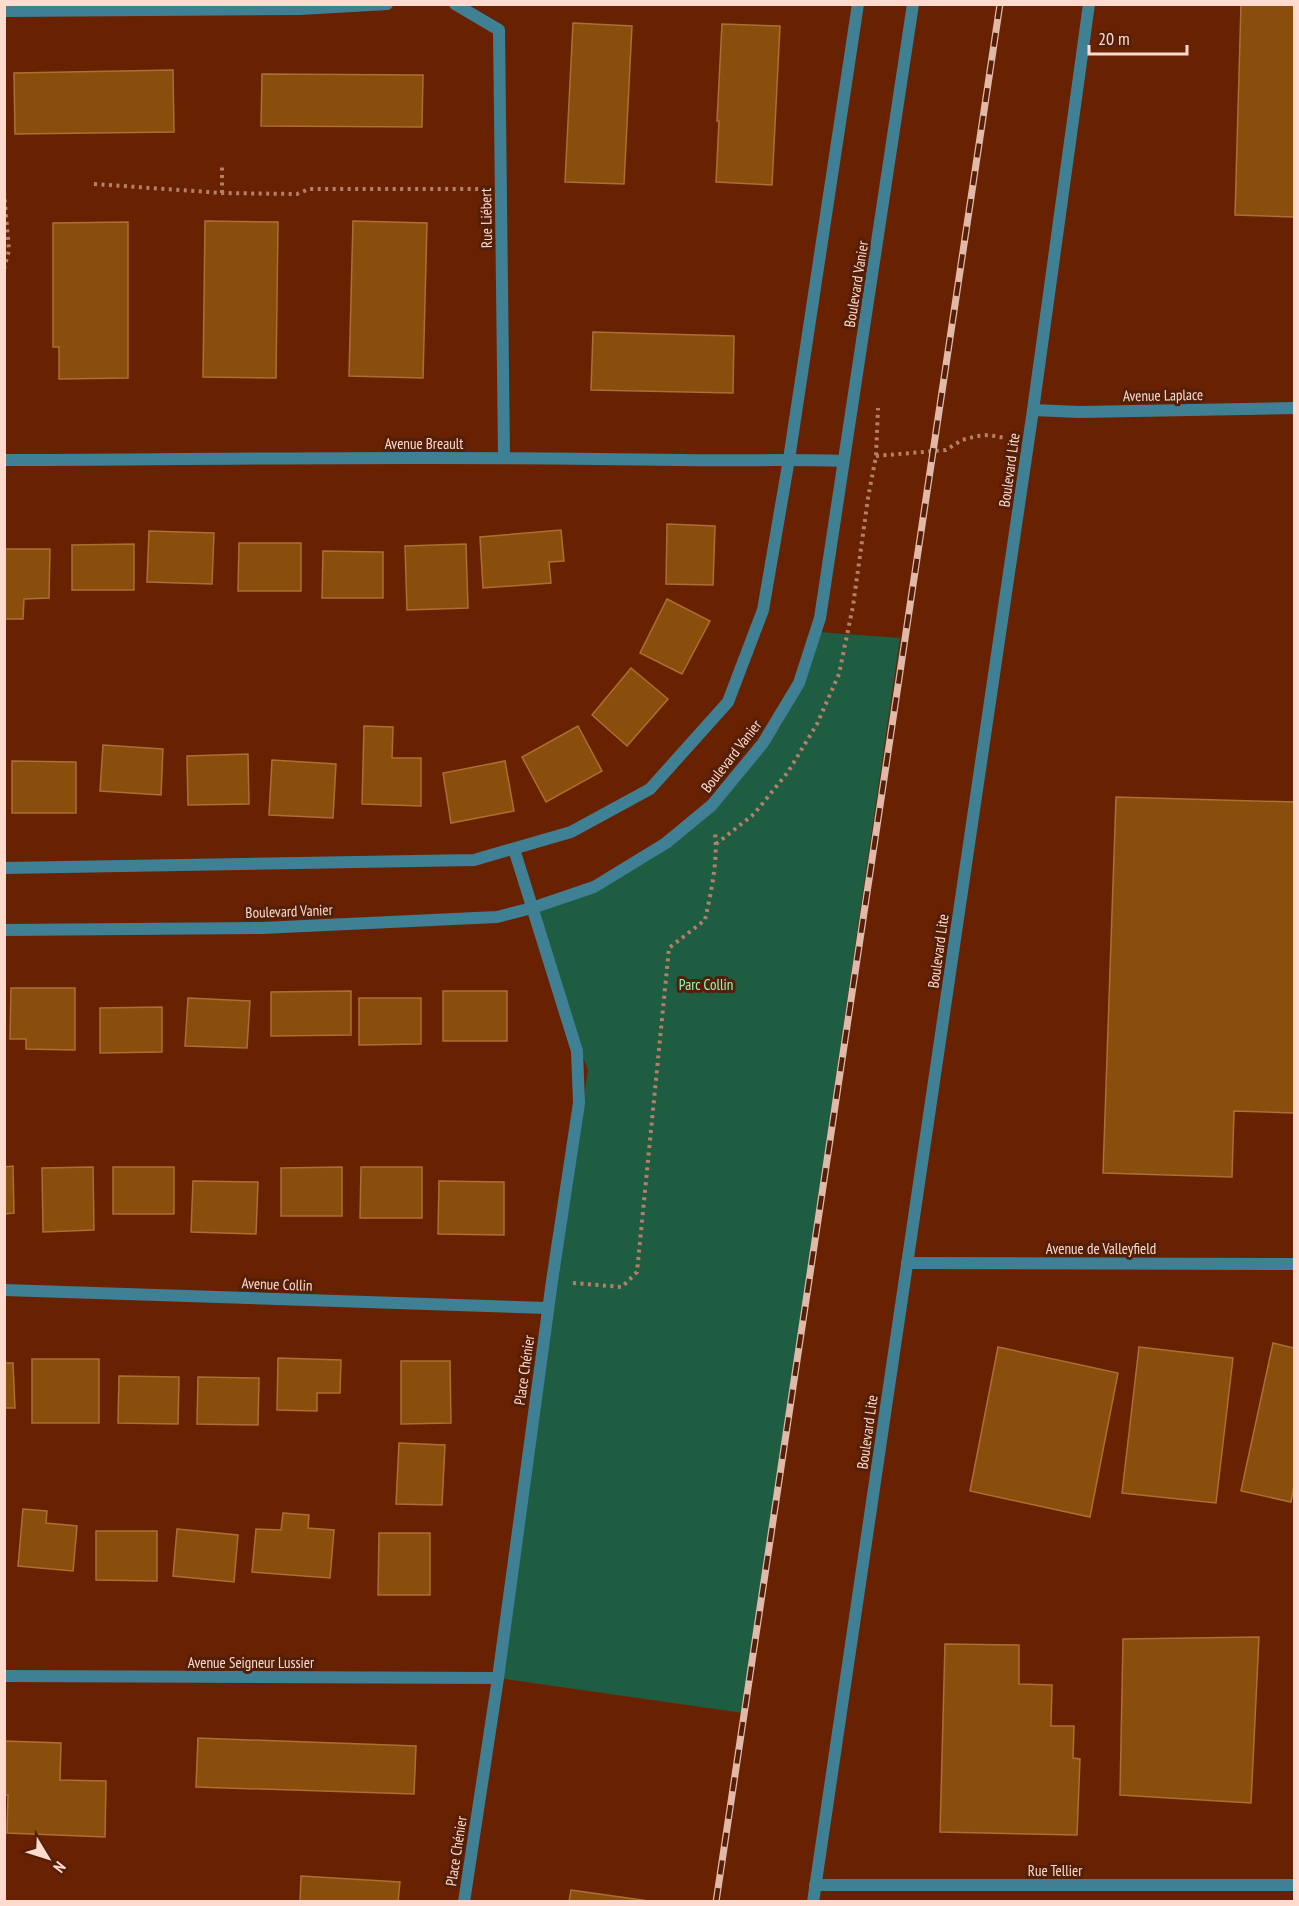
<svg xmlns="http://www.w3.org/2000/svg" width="1299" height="1906" viewBox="0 0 1299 1906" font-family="'PT Sans Narrow',sans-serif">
<rect width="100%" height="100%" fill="#682202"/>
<polygon fill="#1f5d42" points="818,632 900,638 743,1713 498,1678 588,1070 531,916 594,887 666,843 781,726"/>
<g fill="#894e0b" stroke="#ad6e35" stroke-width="1.5">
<polygon points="1241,4 1294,4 1294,217 1235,215"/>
<polygon points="573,23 632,26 624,184 565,182"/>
<polygon points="722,24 780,26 772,185 716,182 719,121 717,121"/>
<polygon points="173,70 174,132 15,134 14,73"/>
<polygon points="262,74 423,75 422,127 261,126"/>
<polygon points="205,221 278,222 276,378 203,377"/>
<polygon points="353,221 427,223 423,378 349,376"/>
<polygon points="128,222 128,378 59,379 59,347 53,347 53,223"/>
<polygon points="593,332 734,336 733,393 591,390"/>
<polygon points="667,524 715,526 713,585 666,584"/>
<polygon points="561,530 564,561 549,562 551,583 483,588 480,537"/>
<polygon points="149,531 214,533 212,584 147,582"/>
<polygon points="239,543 301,543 301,591 238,591"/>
<polygon points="134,544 134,590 72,590 72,545"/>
<polygon points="466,544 468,608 407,610 405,546"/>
<polygon points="4,549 50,549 49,598 24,599 23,619 4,619"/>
<polygon points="323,551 383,552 383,598 322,598"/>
<polygon points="667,599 710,621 682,674 640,653"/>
<polygon points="631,668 668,699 627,746 592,715"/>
<polygon points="364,726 393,727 392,758 421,758 421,806 362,804"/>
<polygon points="578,726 602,771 546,802 522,757"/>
<polygon points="103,745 163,749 161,795 100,791"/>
<polygon points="248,754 249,804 188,805 187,756"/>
<polygon points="272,760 336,764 333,818 269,815"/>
<polygon points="12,761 76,762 76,813 12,813"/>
<polygon points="505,761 514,811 451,823 443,773"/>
<polygon points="1116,797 1294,802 1294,1113 1234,1111 1232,1177 1103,1173"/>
<polygon points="11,988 75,988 75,1050 26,1049 26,1039 10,1039"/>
<polygon points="351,991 351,1035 271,1036 271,992"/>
<rect x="443" y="991" width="64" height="50"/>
<polygon points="188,998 250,1001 247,1048 185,1046"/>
<polygon points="359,998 421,998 421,1044 359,1045"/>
<polygon points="162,1007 162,1052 100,1053 100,1008"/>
<polygon points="13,1166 14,1213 4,1214 4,1167"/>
<polygon points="93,1167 94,1230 43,1232 42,1168"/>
<rect x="113" y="1167" width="61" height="47"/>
<polygon points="342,1167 342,1216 281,1216 281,1168"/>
<polygon points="361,1167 422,1167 422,1218 360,1218"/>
<polygon points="193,1181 258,1182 256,1234 191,1232"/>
<polygon points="439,1181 504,1182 504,1235 438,1234"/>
<polygon points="1273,1343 1294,1348 1294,1486 1291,1502 1241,1491"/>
<polygon points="998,1347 1118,1373 1090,1517 970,1491"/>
<polygon points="1139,1347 1233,1358 1216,1503 1122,1493"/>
<polygon points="278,1358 341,1360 340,1393 317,1393 317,1411 277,1410"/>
<rect x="32" y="1359" width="67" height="64"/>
<polygon points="401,1361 450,1361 451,1423 401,1424"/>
<polygon points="4,1363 13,1363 15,1408 4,1408"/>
<polygon points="119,1376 179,1377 178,1424 118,1423"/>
<polygon points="198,1377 259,1378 258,1425 197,1424"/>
<polygon points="399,1443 445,1445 442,1505 396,1504"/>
<polygon points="23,1509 47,1511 46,1523 77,1526 73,1571 18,1566"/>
<polygon points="283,1513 309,1515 308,1528 334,1530 330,1578 252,1572 256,1529 281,1530"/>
<polygon points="177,1529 238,1535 234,1582 173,1576"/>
<polygon points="96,1531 157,1531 157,1581 96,1580"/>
<polygon points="379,1533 430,1533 430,1595 378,1595"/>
<polygon points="1259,1637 1251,1803 1120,1795 1123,1639"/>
<polygon points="945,1644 1019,1645 1019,1684 1052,1685 1051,1726 1074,1726 1073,1758 1080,1759 1077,1835 940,1832"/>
<polygon points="198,1738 416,1746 414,1794 196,1787"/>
<polygon points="4,1741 61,1743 60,1780 106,1781 105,1837 7,1833 8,1795 4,1795"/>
<polygon points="301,1876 400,1882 398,1902 300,1902"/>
<polygon points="571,1890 656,1902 569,1902"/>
</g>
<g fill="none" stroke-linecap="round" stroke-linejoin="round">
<g stroke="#b48069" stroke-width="4" stroke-dasharray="3 4.5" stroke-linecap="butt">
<polyline points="94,184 222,193 297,194 309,189 479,189"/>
<polyline points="4,192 9,250 4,269"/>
<polyline points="222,193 222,164"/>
<polyline points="876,456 946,450 962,440 977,436 989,435 1005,438"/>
<polyline points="716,844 754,814 788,772 817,724 839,674 853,606 868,498 876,456 878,408"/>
<path d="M573 1283 622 1287 637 1272 669 948 705 920C711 893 718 861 715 833"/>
</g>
<g stroke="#3f8095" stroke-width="12">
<polyline points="455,4 499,30 504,457"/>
<polyline points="4,11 300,9 387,4"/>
<polyline points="1033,410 1079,412 1294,408"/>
<path d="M4 460C230 459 455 456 680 460 734 461 788 459 843 461"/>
<polyline points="907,1263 1294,1264"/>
<polyline points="4,1290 548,1308"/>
<polyline points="4,1676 498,1678"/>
<polyline points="815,1885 1294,1885"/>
<polyline points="464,1902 498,1678 552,1281 579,1103 577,1051 514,849"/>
</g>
<g stroke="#3f8095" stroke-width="12">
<polyline points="4,868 474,860 571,832 650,789 728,702 763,610 789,459 858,4"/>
<polyline points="4,930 262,928 497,917 532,908 594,887 666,843 712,805 763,743 799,683 820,618 913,4"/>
<polyline points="813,1902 1033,410 1089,4"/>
</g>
<g stroke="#e2b9a8" stroke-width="7">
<polyline id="rail" points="716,1902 1000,4"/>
</g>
<use href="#rail" stroke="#541f09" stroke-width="4.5" stroke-dasharray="14" stroke-linecap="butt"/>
</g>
<g text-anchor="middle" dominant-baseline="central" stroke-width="6" stroke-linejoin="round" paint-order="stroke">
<g font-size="15" fill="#fedbce" stroke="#541f09">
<text transform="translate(486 218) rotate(-91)">Rue Liébert</text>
<text transform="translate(856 284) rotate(-81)">Boulevard Vanier</text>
<text transform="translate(1163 395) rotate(-1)">Avenue Laplace</text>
<text x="424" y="443">Avenue Breault</text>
<text transform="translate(1009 470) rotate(-82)">Boulevard Lite</text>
<text transform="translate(731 756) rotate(-52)">Boulevard Vanier</text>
<text transform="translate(289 911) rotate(-2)">Boulevard Vanier</text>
<text transform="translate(938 951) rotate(-82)">Boulevard Lite</text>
<text x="1101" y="1248">Avenue de Valleyfield</text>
<text transform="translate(277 1284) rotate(2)">Avenue Collin</text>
<text transform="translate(524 1370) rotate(-82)">Place Chénier</text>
<text transform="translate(867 1432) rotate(-82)">Boulevard Lite</text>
<text x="251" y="1662">Avenue Seigneur Lussier</text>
<text transform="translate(456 1851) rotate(-81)">Place Chénier</text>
<text x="1055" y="1870">Rue Tellier</text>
</g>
<g font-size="15" fill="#89fdc4" stroke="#541f09">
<text x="706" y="984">Parc Collin</text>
</g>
</g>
<rect width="1299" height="1906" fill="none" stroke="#fedbce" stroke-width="12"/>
<g transform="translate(48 1858) rotate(128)" stroke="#541f09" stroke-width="4.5" paint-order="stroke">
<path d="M0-4.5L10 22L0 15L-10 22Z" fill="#fedbce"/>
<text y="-9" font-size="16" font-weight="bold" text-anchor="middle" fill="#fedbce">N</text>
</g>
<path d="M1089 45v9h98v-9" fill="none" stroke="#fedbce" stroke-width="3"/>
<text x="1098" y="45" font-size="18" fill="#fedbce" stroke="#541f09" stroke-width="4.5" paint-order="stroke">20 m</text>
</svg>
